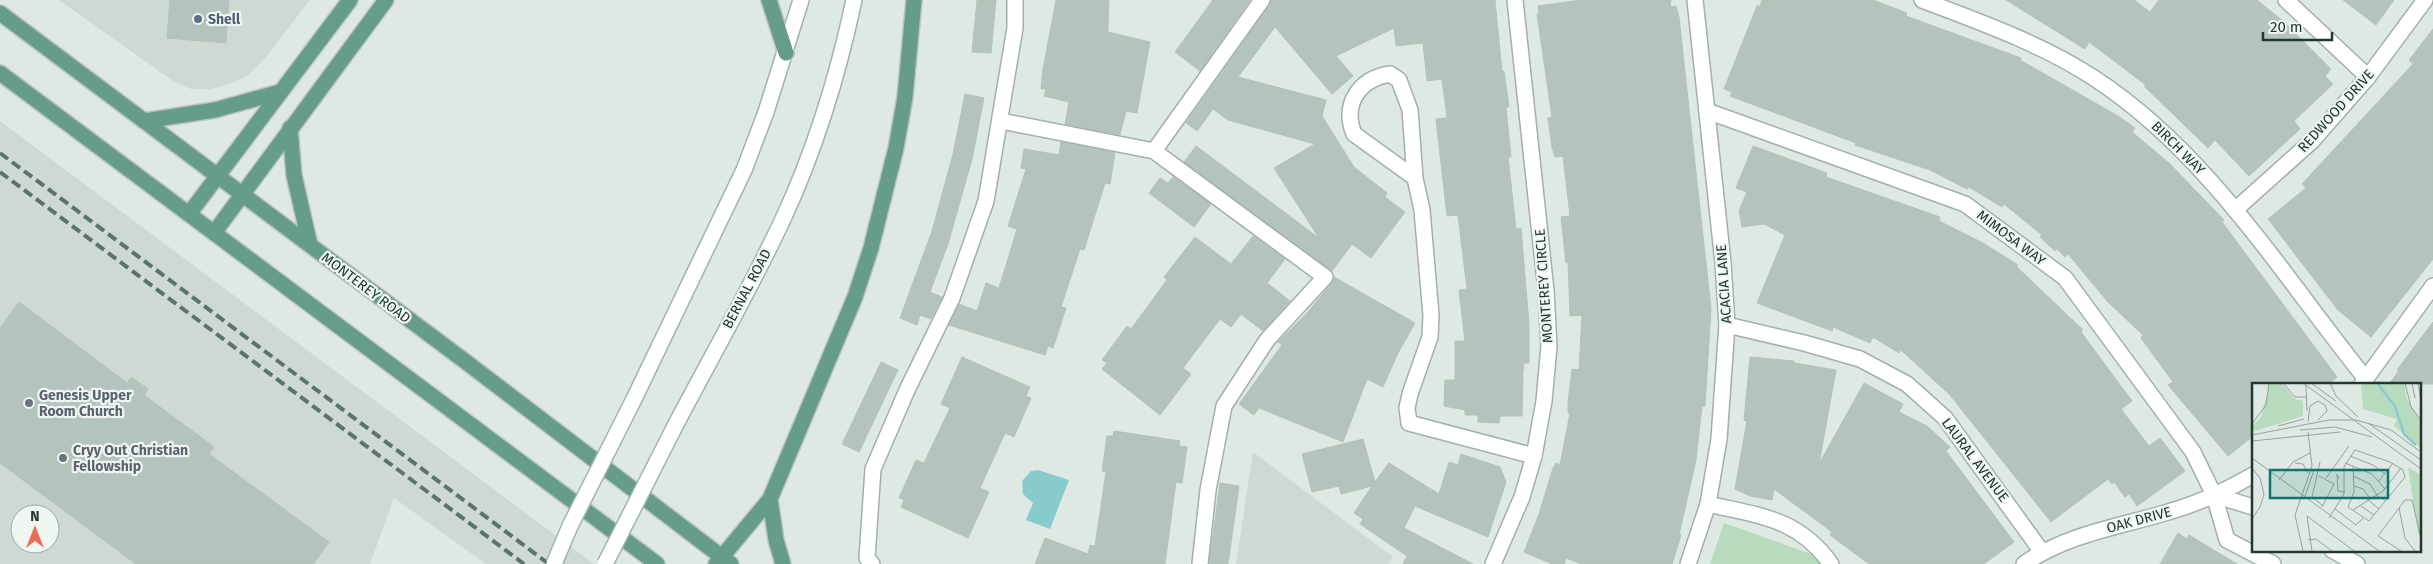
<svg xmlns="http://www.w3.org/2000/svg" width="2433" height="564" viewBox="0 0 2433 564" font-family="'Fira Sans',sans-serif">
<rect width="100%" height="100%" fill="#dfe9e3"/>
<g fill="#cdd9d2" fill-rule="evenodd">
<polygon points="59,0 310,0 266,57 247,76 233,83 211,89 191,89 173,81"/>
<path d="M0 121 594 564H486L394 498 370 564H0ZM20 514H50V544H20Z"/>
<polygon points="1253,452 1393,557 1388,564 1236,564"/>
</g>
<polygon fill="#b8dabd" points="1724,523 1817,556 1823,564 1710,564"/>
<polygon fill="#88cbcd" points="1038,470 1069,480 1050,529 1026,520 1033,503 1023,494 1022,481 1031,471"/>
<g fill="#b4c4bc" stroke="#b2c3b9">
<polygon points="170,0 229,0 226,43 167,38"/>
<polygon points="977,0 996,0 991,53 972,52"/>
<polygon points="1056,0 1109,0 1108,32 1150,42 1137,113 1126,111 1120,135 1065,124 1069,102 1044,96 1046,89 1041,89 1043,69"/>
<polygon points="1213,0 1250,0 1200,71 1175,52"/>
<polygon points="1271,0 1495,0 1502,71 1504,71 1509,107 1506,107 1511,157 1508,157 1516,229 1521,228 1529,324 1529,363 1524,363 1523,371 1522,416 1500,416 1499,423 1478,422 1478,415 1465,415 1465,410 1444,406 1445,380 1455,380 1455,341 1465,341 1459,290 1467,289 1458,215 1447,216 1436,119 1447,118 1442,79 1427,81 1423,43 1396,46 1394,28 1336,56 1353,76 1332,94 1275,27 1238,77 1326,100 1322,116 1354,167 1387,193 1385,197 1405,212 1371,258 1352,244 1332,271 1184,162 1196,146 1319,238 1274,168 1315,144 1228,120 1213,109 1197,131 1186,123 1270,5"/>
<polygon points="1581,0 1671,0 1670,7 1676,6 1679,17 1711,309 1705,406 1702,406 1696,460 1679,535 1681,535 1672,564 1581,564 1566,558 1564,564 1552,564 1524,552 1539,514 1553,468 1556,463 1560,465 1570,413 1568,413 1568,402 1572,369 1579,370 1582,315 1570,316 1568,262 1566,263 1561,217 1570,216 1563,156 1555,157 1552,147 1548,118 1552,117 1537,14 1539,14 1538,6"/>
<polygon points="1762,0 1873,0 1907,13 1906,16 2021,58 2020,60 2118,116 2135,128 2132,132 2170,164 2224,220 2222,222 2337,377 2328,384 2253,384 2253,436 2228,456 2168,385 2173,382 2141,338 2143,335 2108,302 2068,254 2065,257 2057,249 2055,251 2040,237 2042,235 2004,204 2002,207 1969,187 1967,189 1930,170 1855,145 1856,143 1730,96 1732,92 1724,89 1757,6 1760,6"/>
<polygon points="2006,0 2134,0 2150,12 2159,0 2257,0 2283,21 2331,69 2325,76 2333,84 2294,121 2300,129 2249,176 2215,140 2208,148 2144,86 2146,85 2089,42 2085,49"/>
<polygon points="2343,0 2394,0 2376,25"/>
<polygon points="2433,29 2433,259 2371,337 2338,310 2268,219 2306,188 2302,184 2413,64 2409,60"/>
<polygon points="965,94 984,98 972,159 948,244 930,292 942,297 931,319 920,315 917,325 900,318 932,231 953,154"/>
<polygon points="1061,142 1115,153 1110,184 1105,183 1084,250 1080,249 1061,307 1066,308 1053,348 1048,346 1045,355 949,325 959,304 977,311 986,283 999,288 1017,229 1008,226 1026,169 1021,168 1024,149 1059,155"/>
<polygon points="1753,146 1827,173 1826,177 1940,217 1939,221 1983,243 2018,265 2017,267 2083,330 2081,332 2132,401 2121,409 2149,446 2160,438 2185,471 2137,506 2129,494 2125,497 2114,482 2112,484 2108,479 2051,522 1950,395 1901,350 1899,353 1873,337 1870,343 1833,327 1832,331 1757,303 1785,235 1764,224 1742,227 1739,211 1747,192 1736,188"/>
<polygon points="1173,177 1211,204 1194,227 1149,193 1160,178 1168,183"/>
<polygon points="1253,236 1285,259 1267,283 1290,301 1263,331 1241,314 1231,327 1220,319 1183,368 1191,374 1160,415 1102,369 1107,363 1102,360 1127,326 1131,329 1167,280 1164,277 1195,237 1231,264"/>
<polygon points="1334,277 1415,323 1398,353 1383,387 1367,379 1343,442 1259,408 1254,415 1239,404 1282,345 1278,342 1307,313 1332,283"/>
<polygon points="19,302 127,383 131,377 148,389 144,395 214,447 209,454 329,542 313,564 136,564 0,463 0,328"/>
<polygon points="2433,322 2433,384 2389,384 2399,371 2397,370"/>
<polygon points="962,357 1030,387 1026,396 1031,398 1014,437 1005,433 980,488 989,492 968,538 901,507 904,500 899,498 916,460 924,463 950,408 941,404"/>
<polygon points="1750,357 1794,361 1794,363 1836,370 1819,464 1864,383 1903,404 1899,412 1927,426 1950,447 1946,451 2014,542 1984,564 1869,564 1830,535 1832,532 1774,489 1772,500 1750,496 1735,489 1747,421 1744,420"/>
<polygon points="881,362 898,370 859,452 842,444"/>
<polygon points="1114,431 1180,441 1179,446 1187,447 1182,483 1176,482 1165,564 1035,564 1045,538 1088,554 1090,545 1095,546 1106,472 1102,471 1107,436 1113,436"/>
<polygon points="1363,439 1375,482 1389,463 1439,494 1449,462 1458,465 1461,454 1500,467 1506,482 1488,537 1415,506 1404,528 1473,564 1403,564 1407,556 1360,524 1363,519 1354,513 1372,486 1341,494 1339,486 1312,492 1302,454"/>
<polygon points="1220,483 1239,486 1228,564 1209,564"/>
<polygon points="2178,533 2187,539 2189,535 2237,564 2160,564"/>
</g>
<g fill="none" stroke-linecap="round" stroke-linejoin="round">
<g stroke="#a2b0a9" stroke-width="18">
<g id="minor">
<path d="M1922 0C1980 22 2042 44 2094 78 2209 153 2282 275 2366 379"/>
<polyline points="2286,0 2368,77"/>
<polyline points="1707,111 1965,204 2065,278 2193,452 2214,495 2227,540 2273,564"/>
<polyline points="1001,121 1154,151 1325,277 1267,340 1224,406 1208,490 1200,564"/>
<polyline points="1154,151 1262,0"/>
<path d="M1415 178 1354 134C1342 104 1359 79 1390 74L1399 80 1410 110 1415 178 1422 210 1431 315 1430 337 1410 394 1407 408 1409 423 1534 456"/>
<polyline points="2235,210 2312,141 2368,77 2425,0"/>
<polyline points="1727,325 1804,343 1860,359 1907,384 1945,418 2042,552"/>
<polyline points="2362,384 2433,286"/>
<polyline points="2214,495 2253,507"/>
<path d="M1708 504C1760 516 1798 518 1831 564"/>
<polyline points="2332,550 2357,564"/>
<polyline points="872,564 867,558 873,469 907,390 952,298 986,201 1015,28 1015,0"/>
<polyline points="1493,564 1522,497 1534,456 1544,401 1549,346 1546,291 1515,0"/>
<polyline points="1688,564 1708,504 1719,439 1727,325 1723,263 1695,0"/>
<path d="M2024 564C2067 534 2119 527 2168 512 2197 504 2227 490 2253 475"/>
</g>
</g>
<g stroke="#9eb5aa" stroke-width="18">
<g id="secondary">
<polyline points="634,399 744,170 766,112 801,0"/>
<path d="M674 428C710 359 750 290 783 219 815 150 838 75 854 0"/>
</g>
</g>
<g stroke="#bcc3c1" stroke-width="18">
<g id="primary">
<polyline points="769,0 786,53"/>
<polyline points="0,13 466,362 731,564"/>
<polyline points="0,73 657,564"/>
<polyline points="144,121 215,110 280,92"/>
<polyline points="290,128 294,175 310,245"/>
<polyline points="189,214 350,0"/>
<polyline points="214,233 386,0"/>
<polyline points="770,499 776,540 783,564"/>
<polyline points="716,564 770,499 855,297 871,248 896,148 905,97 914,0"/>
</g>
</g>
<use href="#minor" stroke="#fff" stroke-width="15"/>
<use href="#secondary" stroke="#fff" stroke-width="15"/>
<use href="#primary" stroke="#659d88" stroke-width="15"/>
<g stroke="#5b746a" stroke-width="4" stroke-dasharray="10 5" stroke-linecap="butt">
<polyline points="0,153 549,564"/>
<polyline points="0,172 524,564"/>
</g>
<g stroke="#9eb5aa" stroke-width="18" stroke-linecap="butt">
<g id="secondary-bridge">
<polyline points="554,564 570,526 634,399"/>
<polyline points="605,564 674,428"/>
</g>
</g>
<use href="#secondary-bridge" stroke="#fff" stroke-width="15"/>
</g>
<circle fill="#5c6f8a" stroke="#eff6f2" stroke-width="2" cx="198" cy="19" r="5"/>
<g fill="#6b7280" stroke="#eff6f2" stroke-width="2">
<circle cx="29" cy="403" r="5"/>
<circle cx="63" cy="458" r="5"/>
</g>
<g text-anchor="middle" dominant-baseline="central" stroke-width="4.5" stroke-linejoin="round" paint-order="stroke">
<g font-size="14" font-weight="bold" fill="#4e5e75" stroke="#eff6f2" text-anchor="start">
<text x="208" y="19">Shell</text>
</g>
<g font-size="14" fill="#21382f" stroke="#eff6f2">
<text transform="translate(2336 111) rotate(-48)">REDWOOD DRIVE</text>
<text transform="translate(2178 148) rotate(45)">BIRCH WAY</text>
<text transform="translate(2011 238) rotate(37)">MIMOSA WAY</text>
<text transform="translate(1724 284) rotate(-94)">ACACIA LANE</text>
<text transform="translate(1544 286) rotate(-94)">MONTEREY CIRCLE</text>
<text transform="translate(366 288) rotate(37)">MONTEREY ROAD</text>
<text transform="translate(747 289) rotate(-62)">BERNAL ROAD</text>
<text transform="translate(1975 460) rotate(53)">LAURAL AVENUE</text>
<text transform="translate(2139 520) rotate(-15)">OAK DRIVE</text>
</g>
<g font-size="14" font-weight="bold" fill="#5b616d" stroke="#eff6f2" text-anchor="start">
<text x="39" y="395">Genesis Upper<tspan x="39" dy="16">Room Church</tspan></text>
<text x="73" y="450">Cryy Out Christian<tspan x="73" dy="16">Fellowship</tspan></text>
</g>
</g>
<g transform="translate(2252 383)">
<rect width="169" height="169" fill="#dfe9e3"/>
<path d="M18 0H29L43 16 51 18V33L0 49V43L9 34ZM109 0H152L155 16 169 38V65L142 43 145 36 111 26ZM156 84 169 92V154L166 150Z" fill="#b8dabd"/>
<path fill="none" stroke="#88cbcd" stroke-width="2.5" d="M125 0 143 23 152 51 164 62"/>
<path fill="none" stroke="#93a29b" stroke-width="1" d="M31 0 43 14H55M51 0 169 86M59 0 84 18M78 0 84 13 106 34M153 0 159 24 169 37M160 0 163 15M166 0 169 18M54 2 55 28M56 39 58 23 66 18 73 22 75 28 66 37M116 40 169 77M0 41 14 22 17 0M26 43 52 36M48 47 83 44 120 54M0 52 77 37H104L139 47 169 69M0 58 88 49M98 73 121 82 133 91M0 75 127 168M68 79 60 114 71 123M43 80 51 81 56 90M93 80 120 91 133 106M0 85 8 95 12 111 8 124 0 136M67 93 82 101 70 124M101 93 118 101 126 114 133 117M74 95 97 63M87 96 85 91 86 108 93 109M27 97 41 79 58 70M127 98 141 80M102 103 111 106 117 114M52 116 62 87M115 116 127 126M109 123 122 132M96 124 102 109 101 83M147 125 153 155 163 168M83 126 104 142 111 135M101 127 131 108 149 85M55 133 102 168M55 133 60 168M77 135 92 111V84L103 67 138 79 151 87 153 94 117 138 96 124M56 157 64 156 80 168M51 168 43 132 60 83 56 49M149 168 126 153 153 117H160L169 155"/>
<path fill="#0f766e" fill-opacity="0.15" stroke="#0f766e" stroke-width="2.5" d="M18 87H136V115H18Z"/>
<rect width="169" height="169" fill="none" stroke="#21382f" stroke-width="2.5"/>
</g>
<g transform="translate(35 529)"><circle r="24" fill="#eff6f2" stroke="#9daaa4"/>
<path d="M0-4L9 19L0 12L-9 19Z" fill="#ec6c5a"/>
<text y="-8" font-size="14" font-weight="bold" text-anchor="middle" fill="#21382f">N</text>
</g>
<path d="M2263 32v8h69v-8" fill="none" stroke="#21382f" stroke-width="2.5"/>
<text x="2270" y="32" font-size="15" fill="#21382f" stroke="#eff6f2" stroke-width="4" paint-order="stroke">20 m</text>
</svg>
